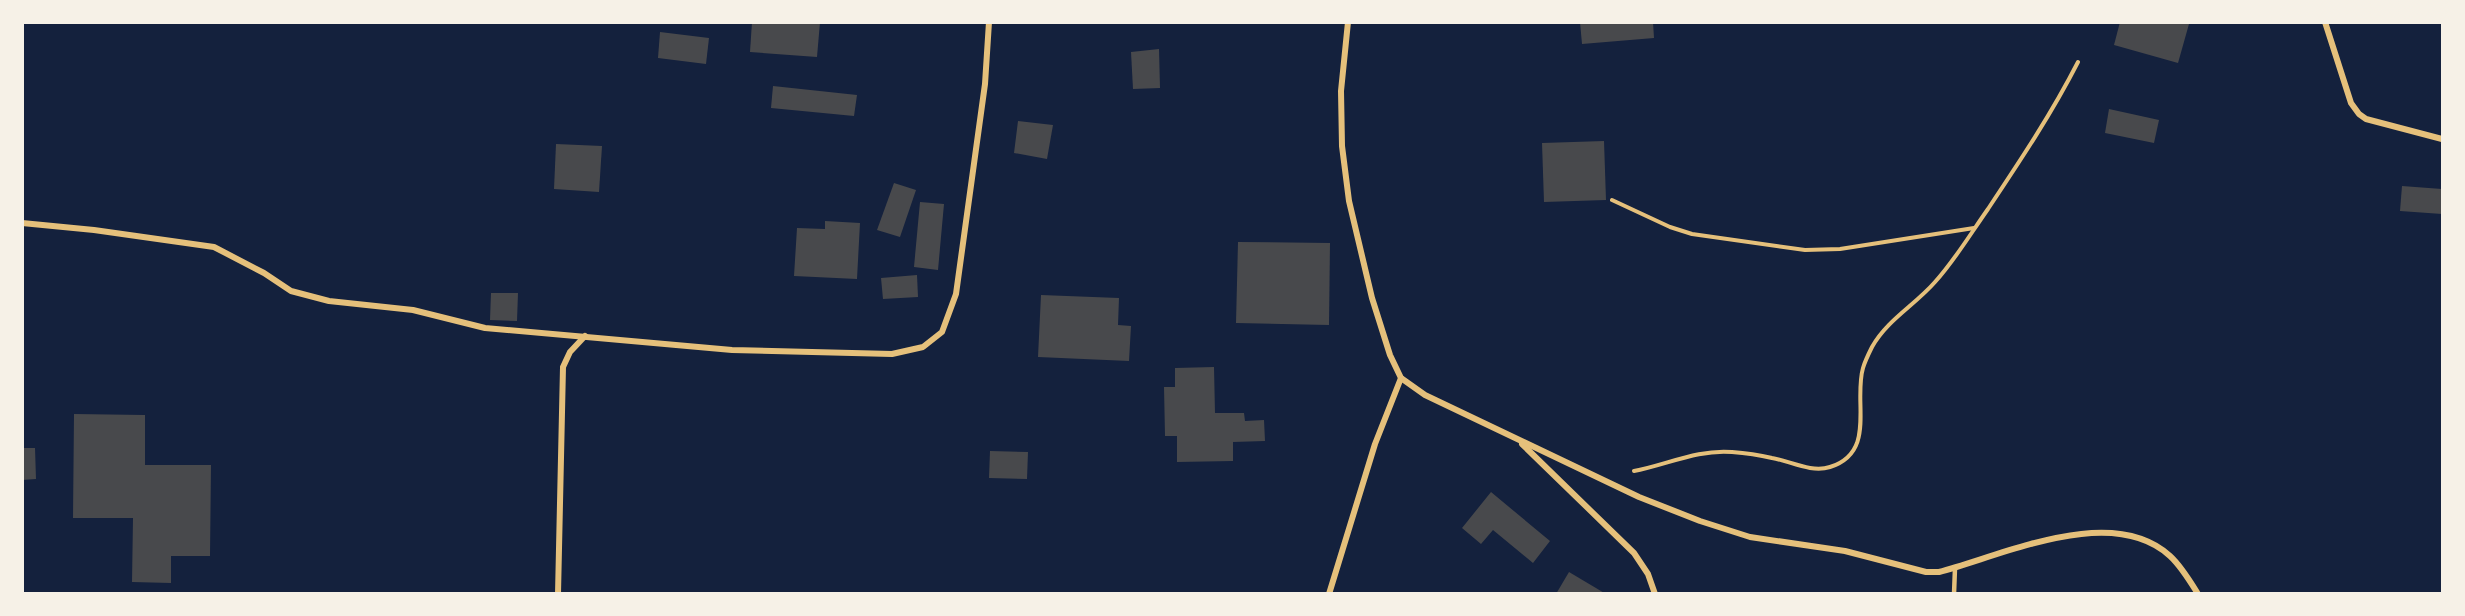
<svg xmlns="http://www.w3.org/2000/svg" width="2465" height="616" viewBox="0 0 2465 616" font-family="Arial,sans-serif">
<rect width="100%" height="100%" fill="#14213d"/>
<g fill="#48494c">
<polygon points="752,22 820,22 817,57 750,52"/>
<polygon points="1580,22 1653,22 1654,38 1582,44"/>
<polygon points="2120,22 2189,24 2178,63 2114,45"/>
<polygon points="660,32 709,38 706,64 658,58"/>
<polygon points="1159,49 1160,88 1133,89 1131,52"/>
<polygon points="773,86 857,95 854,116 771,108"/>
<polygon points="2109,109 2159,120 2154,143 2105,133"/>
<polygon points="1018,121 1053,125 1047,159 1014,153"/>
<polygon points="1604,141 1606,200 1544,202 1542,143"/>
<polygon points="556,144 602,146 599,192 554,189"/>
<polygon points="894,183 916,190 900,237 877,230"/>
<polygon points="2402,186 2442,189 2442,214 2400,211"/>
<polygon points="920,202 944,204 938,270 914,267"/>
<polygon points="825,221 860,223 857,279 794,276 797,228 825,229"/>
<polygon points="1238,242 1330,243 1329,325 1236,323"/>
<polygon points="917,275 918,297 883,299 881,278"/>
<polygon points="491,293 518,293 517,321 490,320"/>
<polygon points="1041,295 1119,298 1118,325 1131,326 1129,361 1038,357"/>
<polygon points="1214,367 1215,413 1244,413 1245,421 1264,420 1265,441 1233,442 1233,461 1177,462 1177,436 1165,436 1164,387 1175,387 1175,368"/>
<polygon points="74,414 145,415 145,465 211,465 210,556 171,556 171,583 132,582 133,518 73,518"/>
<polygon points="22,448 35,448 36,479 22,480"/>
<polygon points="990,451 1028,452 1027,479 989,478"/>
<polygon points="1491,492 1550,541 1533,563 1493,530 1481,544 1462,528"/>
<polygon points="1569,572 1606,594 1556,594"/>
</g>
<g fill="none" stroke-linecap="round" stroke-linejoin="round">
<g stroke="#e5c07b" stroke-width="4">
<polyline points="1612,200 1670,227 1692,234 1805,250 1840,249 1974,228"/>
<path d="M1634 471C1666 465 1698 449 1732 452 1745 453 1759 455 1772 458 1790 461 1811 473 1830 467 1877 452 1853 402 1863 368 1865 361 1869 353 1872 347 1887 320 1915 305 1935 282 1955 260 1971 233 1988 209 2020 161 2052 113 2078 62"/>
</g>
<polyline stroke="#e5c07b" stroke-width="4.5" points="1954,594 1955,568"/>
<g stroke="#e5c07b" stroke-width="6">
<path d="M1348 22 1341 91 1342 146 1349 201 1372 298 1390 355 1401 378 1425 395 1639 497 1700 521 1750 537 1845 551 1926 572H1939C2004 555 2112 503 2170 556 2181 566 2190 581 2198 594"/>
<polyline points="2325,22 2351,103 2359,114 2366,119 2442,139"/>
<polyline points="22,223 94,230 214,247 264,273 291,291 329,301 413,310 485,328 732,350 892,354 923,347 942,332 956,294 985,84 989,22"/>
<polyline points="1522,444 1634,553 1648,574 1655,594"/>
<polyline points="558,594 563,367 570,352 585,336"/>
<polyline points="1329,594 1375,444 1401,378"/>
</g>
</g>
<rect width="2465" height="616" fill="none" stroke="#f6f1e7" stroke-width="48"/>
</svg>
